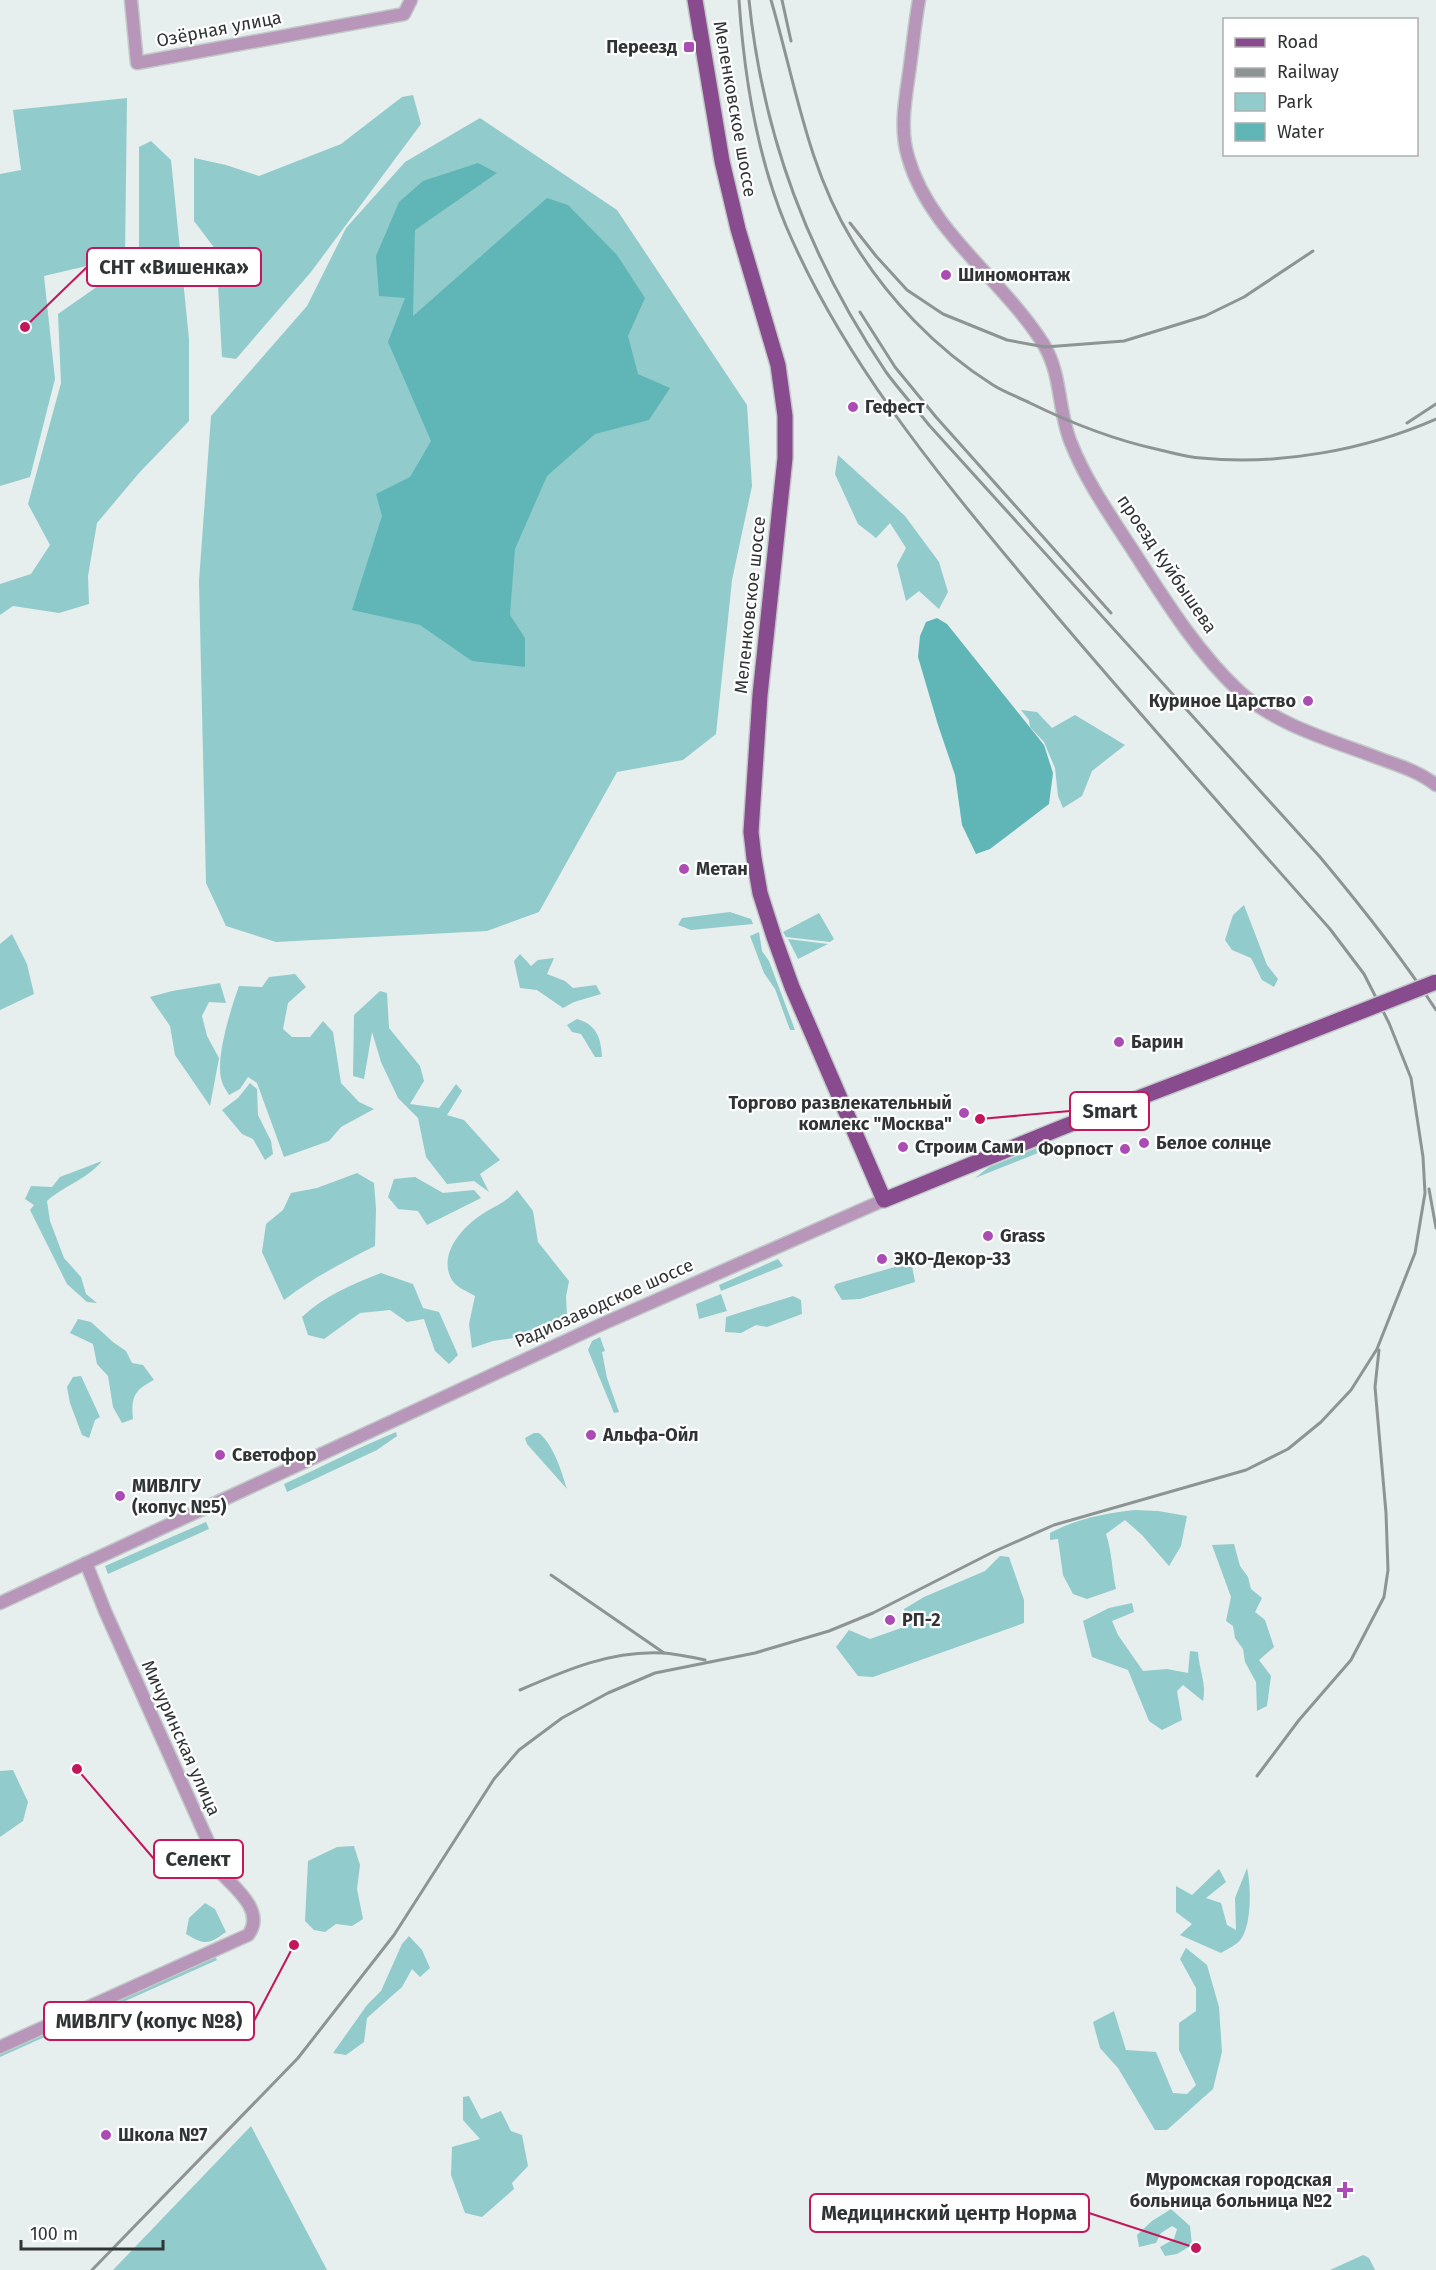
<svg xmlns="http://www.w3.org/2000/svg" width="1436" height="2270" viewBox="0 0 1436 2270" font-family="'Fira Sans',sans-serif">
<rect width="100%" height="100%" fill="#e6eeee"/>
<g fill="#92cbcb">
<polygon points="413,95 421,124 311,272 236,359 222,357 216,250 194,221 194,158 226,165 259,176 341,144 402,97"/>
<polygon points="127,98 125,257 44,276 55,379 30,477 0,486 0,174 21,170 13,110"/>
<polygon points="480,118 617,210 747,405 752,486 732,580 716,734 683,760 617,772 539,912 487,931 276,942 226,926 206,883 199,581 211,416 307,306 346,228 405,162"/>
<polygon points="151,141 171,160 189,339 189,421 139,473 97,523 88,576 89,604 59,613 13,606 0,615 0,584 31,574 50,545 28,504 61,383 58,314 108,279 139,248 139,147"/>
<polygon points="838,455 905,516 939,562 948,592 939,609 919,591 906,601 897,565 906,548 890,523 876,538 858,524 835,474"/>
<polygon points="1021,710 1037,712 1052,728 1075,715 1125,745 1092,771 1082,796 1063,808 1058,796 1055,768 1044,742 1030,727 1029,720"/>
<polygon points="1244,905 1267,965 1278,979 1274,987 1262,980 1251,958 1232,950 1225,940 1233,915"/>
<polygon points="730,912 751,919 753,924 691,930 678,925 682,918"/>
<polygon points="819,913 834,939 830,942 786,937 783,932"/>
<polygon points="759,932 762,951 769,961 795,1030 790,1030 775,989 764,973 750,936"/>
<polygon points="12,934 27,964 34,994 0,1010 0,944"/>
<polygon points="788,939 828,944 798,959"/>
<polygon points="520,954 531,966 538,960 554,958 547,974 565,981 573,988 596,985 601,994 574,1002 563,1008 537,990 520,988 514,961"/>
<path d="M295 974 306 987 288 1003 283 1029 292 1037H310L323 1021 333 1032 341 1083 359 1102 374 1109 341 1127 329 1141 284 1157 257 1083 248 1077 240 1089 229 1095C226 1090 222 1084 221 1078 216 1056 231 1008 239 986L262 987 269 977Z"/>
<polygon points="220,983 226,1003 209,1002 202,1016 207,1036 219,1058 210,1106 175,1055 170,1026 150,997 172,991"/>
<polygon points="380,991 387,993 389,1028 420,1066 424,1081 410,1104 439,1108 456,1084 462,1091 447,1115 464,1120 500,1160 480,1174 489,1192 474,1181 447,1184 426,1157 418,1118 398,1098 381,1062 372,1032 364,1079 353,1076 354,1015"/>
<path d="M577 1019C597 1025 601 1038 602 1057H595L581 1034 572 1032 567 1025Z"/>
<polygon points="250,1083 257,1089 258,1115 271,1141 273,1154 265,1160 253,1139 242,1134 222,1110 238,1098"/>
<polygon points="1052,1142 1058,1145 975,1178 989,1167"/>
<path d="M102 1161C86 1180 65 1185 47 1201L50 1221 64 1258 81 1277 86 1294 97 1303 87 1302 67 1284 30 1210 34 1205 25 1199 31 1186 52 1187 60 1177Z"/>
<path d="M357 1173 374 1183 376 1209 375 1246C343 1262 313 1278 284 1300L262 1252 266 1224 283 1210 291 1193 317 1188Z"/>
<polygon points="415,1177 443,1193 474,1190 481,1198 427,1225 418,1211 398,1209 388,1197 394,1179"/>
<path d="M517 1190 533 1211 538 1242 569 1281 566 1297 567 1315 514 1338 493 1341 472 1348 469 1324 475 1296C467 1291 457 1288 452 1280 438 1256 460 1230 478 1217 493 1206 503 1205 517 1190Z"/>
<polygon points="778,1259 783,1266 721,1291 719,1285"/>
<polygon points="905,1264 912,1266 915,1282 860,1299 842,1300 834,1287 836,1284"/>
<path d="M381 1273 413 1284 423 1308 439 1312 458 1355 449 1364 435 1351 424 1319 407 1322 390 1310 360 1313 324 1339 308 1335 302 1317C324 1296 353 1284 381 1273Z"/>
<polygon points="721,1294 727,1311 699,1319 696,1304"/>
<polygon points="793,1296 801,1300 802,1314 767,1327 756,1325 741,1333 725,1332 726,1317"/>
<path d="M78 1319 91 1322 113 1342 126 1351 132 1363 143 1365 154 1380C134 1390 131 1397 133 1419L122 1423 113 1407 108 1376 97 1364 93 1344 70 1333Z"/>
<polygon points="600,1337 605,1351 602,1352 607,1378 619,1412 614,1413 588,1350 592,1341"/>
<polygon points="81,1376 100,1417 95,1420 89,1438 82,1435 70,1403 67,1387 73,1377"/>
<path d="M396 1432 397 1436 377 1450 287 1492 284 1484C322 1467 357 1448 396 1432Z"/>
<path d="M534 1433H539C554 1446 561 1470 567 1489L527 1444 525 1438Z"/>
<path d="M1135 1510 1158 1511 1187 1516 1181 1546 1169 1566 1142 1535 1125 1520 1106 1534C1112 1552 1112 1571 1116 1589L1087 1599 1073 1594 1063 1575 1058 1539 1050 1540V1533C1076 1519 1106 1513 1135 1510Z"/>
<polygon points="206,1522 209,1529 108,1574 105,1566"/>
<polygon points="1234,1544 1240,1566 1248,1577 1251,1589 1262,1598 1255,1612 1265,1620 1274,1647 1259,1660 1271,1676 1267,1706 1257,1711 1256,1682 1245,1662 1243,1649 1235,1638 1233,1626 1226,1621 1231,1597 1212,1545"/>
<polygon points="1000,1556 1009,1557 1024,1600 1024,1623 873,1677 858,1676 836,1647 849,1630 870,1639 904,1627 904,1609 924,1597 985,1571"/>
<path d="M1132 1603 1134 1612 1112 1621 1118 1635 1143 1671 1167 1669 1188 1673 1190 1651 1198 1652C1199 1669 1207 1685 1203 1701L1183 1685 1177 1691 1182 1720 1162 1730 1149 1721 1128 1670 1092 1657 1083 1621 1109 1608Z"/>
<polygon points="13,1770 28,1802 23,1821 0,1837 0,1771"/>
<polygon points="354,1846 360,1865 357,1889 363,1919 352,1926 336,1924 325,1932 314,1930 305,1921 308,1861 337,1847"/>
<path d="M1247 1868C1251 1885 1252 1924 1241 1939 1237 1945 1227 1949 1221 1953L1180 1935 1192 1924 1176 1912V1886L1192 1895 1219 1869 1226 1882 1206 1898 1221 1903 1227 1925 1236 1930 1235 1898Z"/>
<path d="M205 1903 215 1909 226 1932C208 1945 204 1945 186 1934L189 1918Z"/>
<polygon points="409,1936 422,1950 430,1968 420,1977 412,1969 402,1987 367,2018 364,2042 346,2055 333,2053 367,2005 381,1991 402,1944"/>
<polygon points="1186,1948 1207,1965 1219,2007 1222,2052 1213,2089 1167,2130 1155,2130 1118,2068 1100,2048 1093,2022 1114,2011 1126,2050 1156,2052 1173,2093 1187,2094 1196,2085 1179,2050 1179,2023 1196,2011 1196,1988 1180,1959"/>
<polygon points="214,1954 217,1960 0,2057 0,2050"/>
<polygon points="469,2096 481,2119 501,2111 511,2131 522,2135 528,2166 512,2183 514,2189 482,2217 465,2213 451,2175 452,2147 480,2139 463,2120 463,2097"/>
<polygon points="251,2126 327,2270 113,2270"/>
<polygon points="1171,2209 1190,2226 1192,2245 1177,2254 1165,2256 1160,2247 1174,2239 1177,2229 1172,2226 1161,2233 1156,2243 1139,2247 1137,2235 1152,2221"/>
<polygon points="1363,2255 1369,2258 1375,2270 1330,2270"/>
</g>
<g fill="#60b6b7">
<polygon points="478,163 497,173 415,230 413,316 547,198 568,205 617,255 645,298 628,336 638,374 670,388 649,420 595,434 547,476 515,549 510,615 525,638 525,667 472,661 420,625 352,610 382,516 376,494 410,477 431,441 388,342 405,298 379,296 376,256 399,202 423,181"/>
<polygon points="937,618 947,624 1044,745 1053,773 1049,804 990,849 976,854 962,825 955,775 938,725 918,657 920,636 926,622"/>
</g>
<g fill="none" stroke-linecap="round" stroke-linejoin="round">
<g stroke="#c2c9c9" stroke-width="15">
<g id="minor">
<polyline points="131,0 137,63 404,14 411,0"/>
<path d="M919 0C915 22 913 44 910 66 906 96 899 127 908 157 929 232 1004 280 1044 345 1062 375 1058 412 1071 443 1086 481 1110 515 1132 549 1163 597 1197 652 1239 691 1277 726 1334 741 1381 759 1400 766 1420 772 1436 785"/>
<polyline points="0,1603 600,1325 884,1200"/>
<path d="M0 2047 248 1935C265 1913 238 1890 223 1875L105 1611 86 1563"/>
</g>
</g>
<g stroke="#c2c9c9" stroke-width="18">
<polyline id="major" points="695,0 722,161 738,229 778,365 785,416 785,458 760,695 751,832 754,858 760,893 774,937 792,987 884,1200 1063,1127 1235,1061"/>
</g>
<use href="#minor" stroke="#b796ba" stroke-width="12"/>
<use href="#major" stroke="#884b8d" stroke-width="15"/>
<g stroke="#8e9494" stroke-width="3">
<path d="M749 0C763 137 809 258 886 372 899 390 915 407 929 425L1320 857C1361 906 1401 956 1436 1010"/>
<path d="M771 0C795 82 807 166 852 240 887 298 936 349 993 385 1004 392 1018 397 1030 403 1071 423 1111 439 1156 449 1170 452 1186 457 1201 458 1278 466 1365 450 1436 419"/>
<polyline points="782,0 791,41"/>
<polyline points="850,223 876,256 907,290 943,314 1007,340 1045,347 1124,341 1205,316 1244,297 1313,251"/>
<polyline points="860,312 895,367 936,417 1111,613"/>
<polyline points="1407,423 1436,404"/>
<polyline points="1429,1189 1436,1228"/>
<polyline points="551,1575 664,1653"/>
<path d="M520 1690C566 1670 612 1650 663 1653 677 1654 691 1657 705 1660"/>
<polyline points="1257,1776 1299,1720 1351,1660 1384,1597 1388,1570 1386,1513 1375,1387 1379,1350"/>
<path d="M92 2270 298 2058 394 1935 494 1779 519 1750 562 1718 608 1693 655 1673 755 1653 829 1631 873 1613 993 1552 1054 1525 1246 1470 1288 1449 1321 1422 1351 1390 1377 1349 1415 1253 1425 1193 1423 1157 1411 1078 1389 1023 1364 974 1330 929C1226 811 1122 695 1022 575 932 467 841 356 786 226 757 156 744 75 739 0"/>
</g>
<g stroke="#c2c9c9" stroke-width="18" stroke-linecap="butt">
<polyline id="major-bridge" points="1235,1061 1436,982"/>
</g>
<use href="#major-bridge" stroke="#884b8d" stroke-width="15"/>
</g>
<g fill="#ab4cb4" stroke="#fff" stroke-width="2">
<rect x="683" y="41" width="12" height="12" rx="3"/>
<circle cx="946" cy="275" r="6"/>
<circle cx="853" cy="407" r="6"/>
<circle cx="1308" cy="701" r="6"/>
<circle cx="684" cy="869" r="6"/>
<circle cx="1119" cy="1042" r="6"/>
<circle cx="964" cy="1113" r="6"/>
<circle cx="1144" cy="1143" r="6"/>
<circle cx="903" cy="1147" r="6"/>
<circle cx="1125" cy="1149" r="6"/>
<circle cx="988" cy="1236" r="6"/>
<circle cx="882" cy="1259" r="6"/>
<circle cx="591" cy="1435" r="6"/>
<circle cx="220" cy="1455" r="6"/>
<circle cx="120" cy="1496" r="6"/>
<circle cx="890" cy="1620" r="6"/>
<circle cx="106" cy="2135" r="6"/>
<path d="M1342 2181h6v6h6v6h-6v6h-6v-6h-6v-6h6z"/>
</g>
<g text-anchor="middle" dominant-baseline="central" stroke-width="4.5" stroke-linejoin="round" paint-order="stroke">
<g font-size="18" fill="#313434" stroke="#fff">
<text transform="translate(219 29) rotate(-11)">Озёрная улица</text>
<text transform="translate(735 109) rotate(80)">Меленковское шоссе</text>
<text transform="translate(1167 564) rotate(56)">проезд Куйбышева</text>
<text transform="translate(750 605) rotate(-84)">Меленковское шоссе</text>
<text transform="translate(604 1303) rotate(-24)">Радиозаводское шоссе</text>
<text transform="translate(181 1738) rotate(66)">Мичуринская улица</text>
</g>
<g font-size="18" font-weight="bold" fill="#313434" stroke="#fff" text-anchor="start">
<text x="677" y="47" text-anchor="end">Переезд</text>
<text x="958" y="275">Шиномонтаж</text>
<text x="865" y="407">Гефест</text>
<text x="1296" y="701" text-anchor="end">Куриное Царство</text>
<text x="696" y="869">Метан</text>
<text x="1131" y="1042">Барин</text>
<text x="952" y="1103" text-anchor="end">Торгово развлекательный<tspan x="952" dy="21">комлекс "Москва"</tspan></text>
<text x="1156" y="1143">Белое солнце</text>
<text x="915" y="1147">Строим Сами</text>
<text x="1113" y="1149" text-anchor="end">Форпост</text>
<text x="1000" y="1236">Grass</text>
<text x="894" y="1259">ЭКО-Декор-33</text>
<text x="603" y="1435">Альфа-Ойл</text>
<text x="232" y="1455">Светофор</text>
<text x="132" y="1486">МИВЛГУ<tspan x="132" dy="21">(копус №5)</tspan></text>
<text x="902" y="1620">РП-2</text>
<text x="118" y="2135">Школа №7</text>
<text x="1332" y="2180" text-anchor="end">Муромская городская<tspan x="1332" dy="21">больница больница №2</tspan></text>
</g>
</g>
<path fill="none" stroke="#c2185b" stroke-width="2" d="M25 327L87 267M980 1119L1070 1111M77 1769L154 1859M294 1945L254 2021M1196 2248L1089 2213"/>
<g fill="#c2185b" stroke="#fff" stroke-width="2">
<circle cx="25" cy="327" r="6"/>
<circle cx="980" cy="1119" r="6"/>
<circle cx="77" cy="1769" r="6"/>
<circle cx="294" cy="1945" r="6"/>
<circle cx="1196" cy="2248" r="6"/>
</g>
<g fill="#fff" stroke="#c2185b" stroke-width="2">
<rect x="87" y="248" width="174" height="38" rx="6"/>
<rect x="1070" y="1092" width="79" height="38" rx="6"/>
<rect x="154" y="1840" width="89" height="38" rx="6"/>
<rect x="44" y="2002" width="210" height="38" rx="6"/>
<rect x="810" y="2194" width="279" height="38" rx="6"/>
</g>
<g font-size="20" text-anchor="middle" font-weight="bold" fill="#313434">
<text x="174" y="274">СНТ «Вишенка»</text>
<text x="1110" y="1118">Smart</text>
<text x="198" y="1866">Селект</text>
<text x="149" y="2028">МИВЛГУ (копус №8)</text>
<text x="949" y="2220">Медицинский центр Норма</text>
</g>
<rect x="1223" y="18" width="195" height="138" fill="#ffffff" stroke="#adaeae" stroke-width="1.5"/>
<rect x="1235" y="38" width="30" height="9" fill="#884b8d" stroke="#adaeae" stroke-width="1.5"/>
<text x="1277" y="48" font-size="18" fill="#313434">Road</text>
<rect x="1235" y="68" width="30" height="9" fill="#8e9494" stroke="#adaeae" stroke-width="1.5"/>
<text x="1277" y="78" font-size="18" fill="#313434">Railway</text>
<rect x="1235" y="93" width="30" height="18" fill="#92cbcb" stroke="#adaeae" stroke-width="1.5"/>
<text x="1277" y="108" font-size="18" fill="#313434">Park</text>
<rect x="1235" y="123" width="30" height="18" fill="#60b6b7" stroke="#adaeae" stroke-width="1.5"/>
<text x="1277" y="138" font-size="18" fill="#313434">Water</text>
<path d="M21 2240v9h142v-9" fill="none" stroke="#313434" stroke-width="3"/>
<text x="30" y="2240" font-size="18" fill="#313434" stroke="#ffffff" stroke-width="4.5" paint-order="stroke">100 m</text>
</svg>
